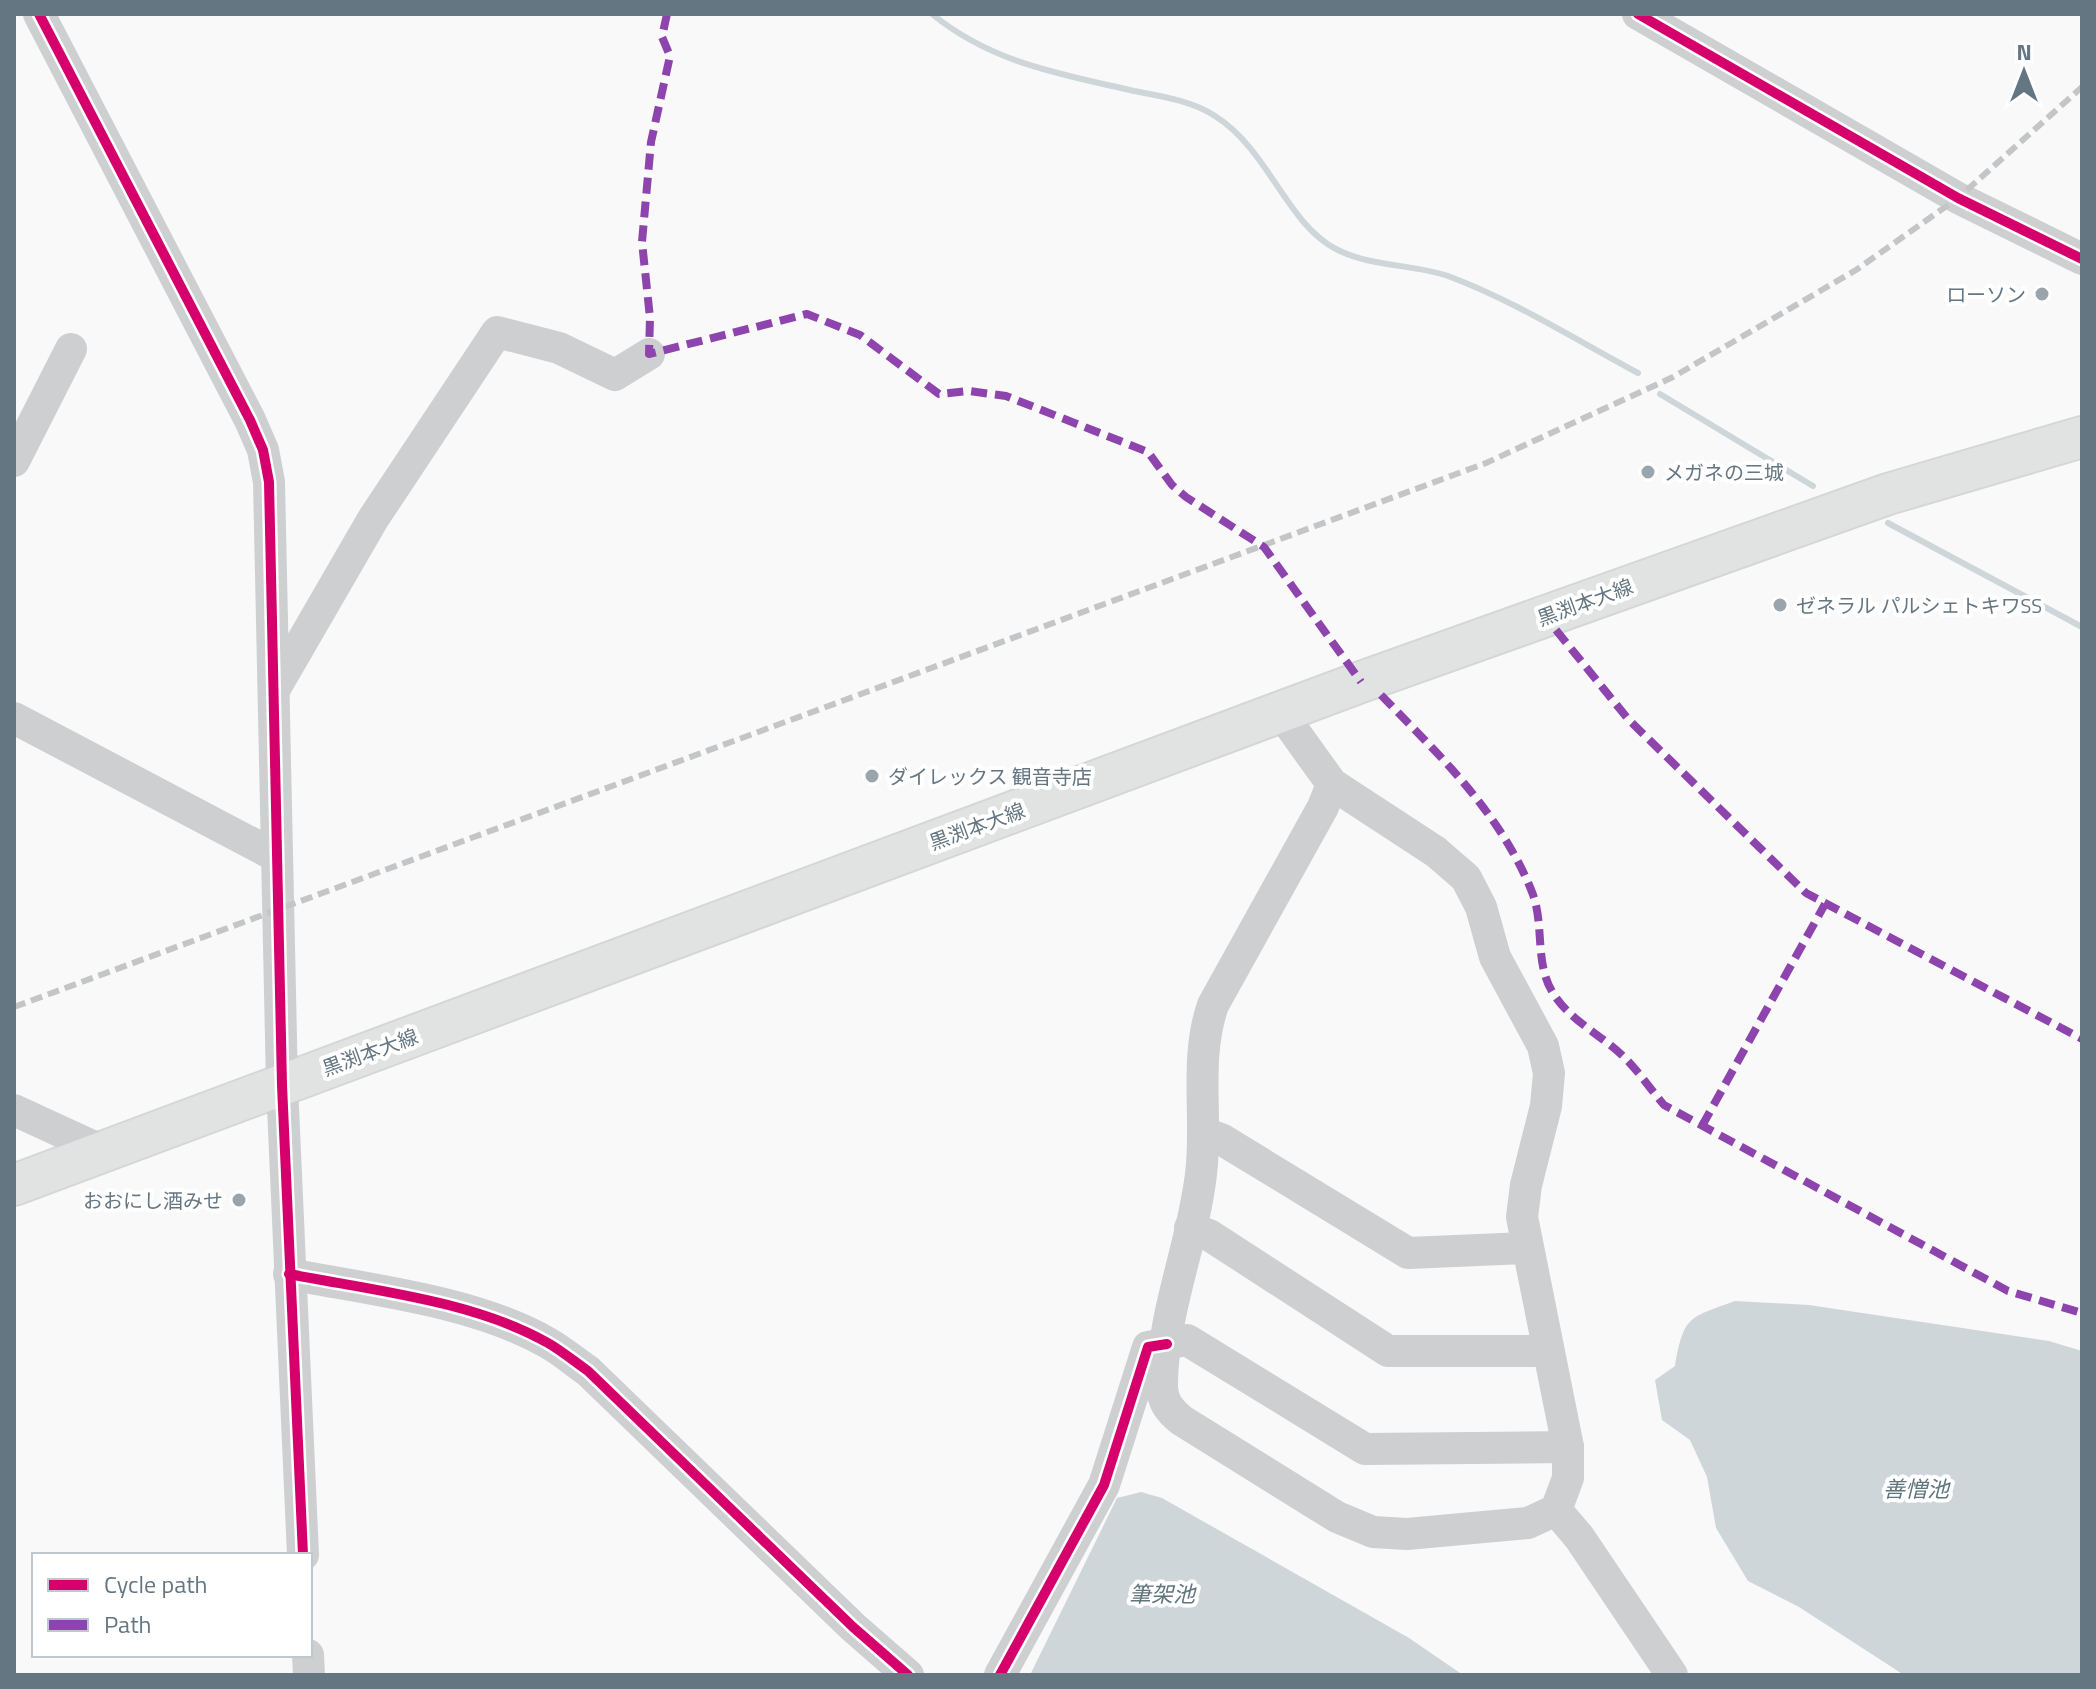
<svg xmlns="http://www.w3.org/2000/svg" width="2096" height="1689" viewBox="0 0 2096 1689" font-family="'Titillium Web','Noto Sans JP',sans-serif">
<rect width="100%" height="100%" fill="#f9f9f9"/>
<g fill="#ced6d9">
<path d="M1735 1301 1809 1305 2049 1341 2082 1351V1675H1904L1799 1607 1748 1581 1716 1528 1707 1477 1690 1440 1662 1420 1655 1380 1675 1366C1684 1315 1689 1318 1735 1301Z"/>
<polygon points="1141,1492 1162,1498 1409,1638 1463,1675 1030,1675 1117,1498"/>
</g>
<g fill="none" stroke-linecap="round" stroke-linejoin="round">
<g stroke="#ced6d9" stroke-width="6">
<path d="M932 14C992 63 1060 74 1134 91 1160 96 1193 101 1215 116 1269 150 1286 223 1336 249 1370 267 1413 264 1448 276 1515 301 1576 340 1638 373"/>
<polyline points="1660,394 1813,486"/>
<polyline points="1888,523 2082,627"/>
</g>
<g stroke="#d5d6d7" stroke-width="44">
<polyline id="major" points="14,1185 1361,682 1888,494 2082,437"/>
</g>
<g stroke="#cecfd0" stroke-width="32">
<polyline points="39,14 250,420 263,450 269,482 282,1085 303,1555"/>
<polyline points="1638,14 1958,198 2082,259"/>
<polyline points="14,461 71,349"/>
<polyline points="274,690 373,519 497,332 559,348 615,375 649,354"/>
<path d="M1281 713 1332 784 1436 852 1466 878 1481 907 1495 957 1543 1046 1549 1073 1546 1106 1526 1185 1522 1217 1568 1447V1478L1556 1510 1528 1523 1407 1534 1373 1532 1337 1517 1181 1420C1169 1410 1162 1401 1162 1385 1162 1314 1193 1244 1201 1174 1208 1118 1194 1059 1213 1005L1323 807 1332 784"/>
<polyline points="14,718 276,856"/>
<polyline points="14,1110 103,1151"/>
<polyline points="1204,1133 1221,1139 1408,1253 1526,1248"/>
<polyline points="1190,1228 1209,1235 1388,1351 1548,1351"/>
<path d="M289 1274C371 1290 475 1301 548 1343 562 1351 575 1362 588 1371L853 1627 908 1675"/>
<polyline points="1556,1510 1579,1537 1672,1675"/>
<polyline points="308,1655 309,1675"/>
<polyline points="1000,1675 1104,1485 1148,1347 1187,1340 1365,1449 1568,1447"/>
</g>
<use href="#major" stroke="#e1e2e2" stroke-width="40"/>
<polyline stroke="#c3c5c6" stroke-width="6" stroke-dasharray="12 6" stroke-linecap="butt" points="14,1007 1486,463 1673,377 1856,270 1958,198 2082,87"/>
<g stroke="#8e44ad" stroke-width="8" stroke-dasharray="16 8" stroke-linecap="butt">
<polyline points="667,14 662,37 670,56 651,142 642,242 650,318 649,354 807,314 860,335 939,394 969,391 1006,396 1148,452 1172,485 1186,497 1264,547 1361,682"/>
<polyline points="1556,630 1628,719 1806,893 2082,1039"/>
<path d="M1381 695C1440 756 1500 812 1532 892 1545 925 1534 963 1553 993 1570 1021 1602 1035 1625 1058 1639 1072 1651 1090 1664 1105L2008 1291 2082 1313"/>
<polyline points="1702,1126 1825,904"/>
</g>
<g stroke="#fff" stroke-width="15">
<g id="cycleway">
<polyline points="39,14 250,420 263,450 269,482 282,1085 303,1555"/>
<polyline points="1638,14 1958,198 2082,259"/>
<path d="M289 1274C371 1290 475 1301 548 1343 562 1351 575 1362 588 1371L853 1627 908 1675"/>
<polyline points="1000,1675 1104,1485 1148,1347 1167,1344"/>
</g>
</g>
<use href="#cycleway" stroke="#d6006c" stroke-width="10"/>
</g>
<g fill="#99a4ac" stroke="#fff" stroke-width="3">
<circle cx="2042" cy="294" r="8"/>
<circle cx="1648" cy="472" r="8"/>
<circle cx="1780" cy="605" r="8"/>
<circle cx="872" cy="776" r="8"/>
<circle cx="239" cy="1200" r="8"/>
</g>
<g text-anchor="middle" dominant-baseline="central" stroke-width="8" stroke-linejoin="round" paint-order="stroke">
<g font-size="20" fill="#657683" stroke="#fff" text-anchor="start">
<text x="2026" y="294" text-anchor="end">ローソン</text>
<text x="1664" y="472">メガネの三城</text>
<text x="1796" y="605">ゼネラル パルシェトキワSS</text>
<text x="888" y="776">ダイレックス 観音寺店</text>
<text x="223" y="1200" text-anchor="end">おおにし酒みせ</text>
</g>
<g font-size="20" fill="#657683" stroke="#fff">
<text transform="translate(1585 602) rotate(-20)">黒渕本大線</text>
<text transform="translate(977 826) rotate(-20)">黒渕本大線</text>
<text transform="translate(370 1052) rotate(-20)">黒渕本大線</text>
</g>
<g font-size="22" font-style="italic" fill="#60757c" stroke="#fff">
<text x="1916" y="1489">善憎池</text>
<text x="1162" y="1594">筆架池</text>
</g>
</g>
<rect width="2096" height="1689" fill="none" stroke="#657683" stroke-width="32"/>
<rect x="32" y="1553" width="280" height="104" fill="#ffffff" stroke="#c1c8cd" stroke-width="2"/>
<rect x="48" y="1579" width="40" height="12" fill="#d6006c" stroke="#c1c8cd" stroke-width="2"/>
<text x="104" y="1593" font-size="24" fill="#657683">Cycle path</text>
<rect x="48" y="1619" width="40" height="12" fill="#8e44ad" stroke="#c1c8cd" stroke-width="2"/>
<text x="104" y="1633" font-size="24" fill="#657683">Path</text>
<g transform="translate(2024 72)" stroke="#ffffff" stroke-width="6" paint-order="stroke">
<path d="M0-6L14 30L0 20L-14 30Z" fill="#657683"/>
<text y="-12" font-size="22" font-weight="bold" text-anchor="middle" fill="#657683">N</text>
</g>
</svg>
